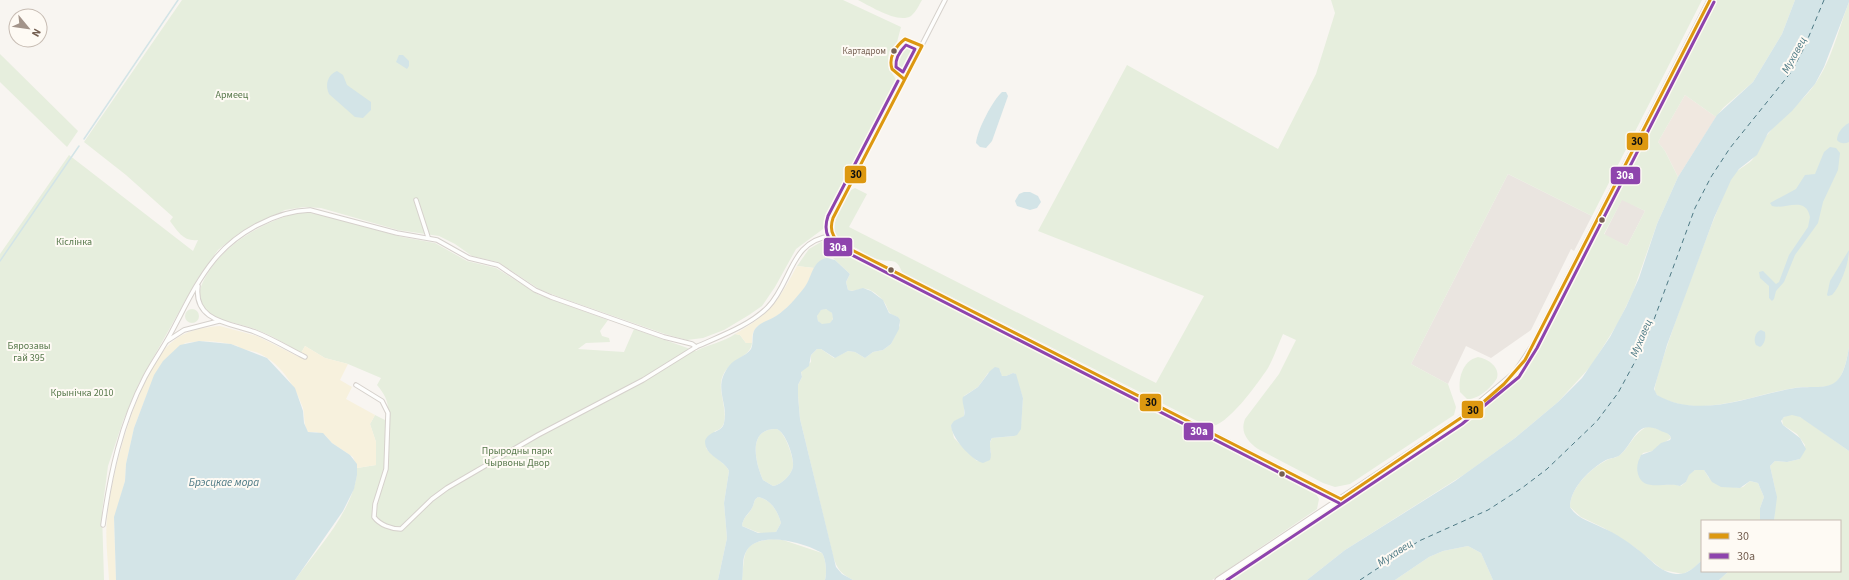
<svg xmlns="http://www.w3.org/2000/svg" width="1849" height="580" viewBox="0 0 1849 580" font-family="'Source Sans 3',sans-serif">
<rect width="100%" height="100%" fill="#f8f5f1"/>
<polygon fill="#f0e8e0" points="1685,95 1716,117 1678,177 1665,151 1658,142"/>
<g fill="#eae5e0">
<polygon points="1508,174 1592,216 1574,251 1571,249 1531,330 1491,358 1466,346 1448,384 1411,364"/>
<polygon points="1622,199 1645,211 1627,246 1604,235"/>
</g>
<g fill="#e6eedd" fill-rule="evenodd">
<path d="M182 0H843L901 27 897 42 889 52 888 61 889 68 898 83 895 92 823 229 796 249 775 287 762 306 749 315 724 330 703 338 687 340 665 334 559 297 539 289 498 262 472 256 455 244 439 236 398 230 321 208 304 207 285 210 259 222 238 234 218 250 198 278 139 383 123 421 108 466 102 512 104 580H0V254L69 155 193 251 198 240C184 242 178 232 170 221L173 217 126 175 84 142Z"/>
<path d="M858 0H922C919 5 916 12 911 16 898 24 870 6 858 0Z"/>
<path d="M1331 0H1702L1592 216 1508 174 1411 364 1448 384 1456 407 1454 415 1350 484 1335 487 1323 483 1258 449C1247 441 1240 432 1245 419L1279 374 1296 340 1283 334C1278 345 1274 357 1268 368 1258 383 1227 427 1209 427L902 272C896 257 893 263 881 260 873 259 863 252 856 248 850 245 842 243 837 238 827 228 845 200 851 190L855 188 867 194 849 227 1156 383 1204 296 1038 231 1127 65 1278 149 1316 74 1335 13Z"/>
<path d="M1715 0H1795L1782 34 1753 82 1723 108 1716 117 1685 95 1658 142 1665 151 1678 177 1657 224 1633 292 1618 323 1591 366 1558 402 1515 438 1465 474 1345 550 1307 580H1227C1281 544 1335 508 1390 472 1436 442 1503 404 1532 356L1596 227 1600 224 1604 212ZM1622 200 1645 211 1627 246 1604 234Z"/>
<path d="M1849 2V347C1847 358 1844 377 1834 384 1825 389 1805 386 1794 388 1756 394 1707 416 1669 401 1664 399 1657 397 1655 392 1651 381 1721 196 1732 177 1737 169 1746 166 1752 160 1759 152 1761 141 1768 134 1781 117 1799 105 1812 88 1831 64 1838 30 1849 2Z"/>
<path d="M906 42 914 45 916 51 906 70 900 71 895 67C892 59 898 45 906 42Z"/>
<polygon points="0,54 78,131 67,147 0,82"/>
<path d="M297 213H310L327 216 402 237 435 243 467 261 496 268 539 295 608 320 600 331 602 336 609 338 610 342 586 343 578 349 624 352 634 329 696 351C709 344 724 342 735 334L740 335 746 343H752C751 359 724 359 721 383 719 396 734 427 715 431L706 448C712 457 725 462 729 471L724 503 727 538 718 580H295C317 549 357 507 357 468L376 465V442L370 424 375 415 387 421C390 405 387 397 377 385L381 378 348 364 325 358 305 346 301 353C286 344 271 335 255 329 240 323 220 322 207 312 198 305 198 294 202 284 218 248 259 223 297 213Z"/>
<path d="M821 242 834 245 1313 489 1319 499 1317 509 1212 580H853C841 574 837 569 833 556L800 419 798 396V385L802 377 801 371 811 362V355L817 349H821L834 358 848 351 855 352 865 358 873 352 883 350 891 344 900 325 898 317C885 313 890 310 884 302 881 297 874 292 870 290 862 286 855 293 848 290L846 282 850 274 833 258C827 258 816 263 814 268L797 266 809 249ZM1000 370 1001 375 1004 377 1013 373 1015 374 1023 398 1021 425 1014 436 992 438 989 445 991 453 977 461 954 438 951 425 964 416V396L978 387 988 373Z"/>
<circle cx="192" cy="316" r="7"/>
<circle cx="825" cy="317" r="8"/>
<path d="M1478 357C1488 359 1500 367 1497 378 1492 387 1478 400 1467 399L1460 392C1458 379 1462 361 1478 357Z"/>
<polygon points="1787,415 1796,415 1804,419 1849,451 1849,580 1719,580 1729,571 1840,571 1840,521 1774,521 1776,493 1770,466 1775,461 1787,462 1800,459 1805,445 1797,434 1783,425 1782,419"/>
<path d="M1649 426 1668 433 1671 438 1652 451 1643 453 1639 459 1657 485 1672 484 1681 486 1686 482 1688 475 1695 470H1704L1709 478 1737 488 1743 487 1750 481 1758 483 1764 497 1760 508V521H1702V560L1694 568 1683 574 1663 570 1633 546 1604 528 1581 517 1570 507C1570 488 1591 468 1607 460 1611 458 1617 458 1621 454 1631 445 1635 431 1649 426Z"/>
<path d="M777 429C785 432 794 458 793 466 792 475 781 485 773 486L763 480C755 462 747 428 777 429Z"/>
<path d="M758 497C770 499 778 511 781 523L776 532C763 537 753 530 742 526 743 516 749 515 752 508 755 503 753 500 758 497Z"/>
<path d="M774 539 783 540 822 553C826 559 827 573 825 580H742C745 553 741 542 774 539Z"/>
<polygon points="1468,546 1481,553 1493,580 1395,580 1429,557 1443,551"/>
</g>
<g fill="#f7f1dd">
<path d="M797 266 814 268C809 286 793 304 778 315 765 325 751 322 752 343H746L740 335 735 334C772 312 777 303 797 266Z"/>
<path d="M220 326 257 336 299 357 305 346 325 358 348 364 340 380 352 387 346 399 375 415 370 424 376 442V465L357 468 353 457 332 443 325 435 316 432H308C303 424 305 416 303 408 296 388 282 366 264 356 256 351 248 350 240 349L238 346C221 341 203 340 185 343L149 389 134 428 126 464 125 481 114 521 116 580H109C108 560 105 539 107 519 111 475 138 371 172 342 184 331 204 327 220 326Z"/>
</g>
<g fill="#d3e4e7" fill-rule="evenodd">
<path d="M1795 0H1849V2L1824 67 1815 84 1792 111 1768 133 1757 155 1739 169 1731 180 1714 218 1667 345 1654 389 1657 395C1700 420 1751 395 1795 388 1806 386 1826 389 1834 383 1844 377 1847 359 1849 347V451L1800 417 1792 415 1784 417 1781 421 1783 425 1800 438 1806 449 1800 459 1787 462 1775 461 1770 466 1777 497 1774 521H1760V508L1764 497 1758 483 1750 481 1740 488 1721 487 1712 482 1704 470H1695L1689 475 1686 482 1680 486C1667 481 1643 493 1638 474 1636 467 1638 461 1641 455L1652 451 1661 443 1670 440 1671 438C1669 432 1664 433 1659 430 1636 419 1634 443 1620 455 1616 458 1611 458 1606 460 1590 469 1570 488 1570 507 1577 519 1592 522 1603 528 1615 533 1627 541 1637 549 1650 558 1659 572 1676 574 1687 575 1694 568 1702 560V571H1729L1719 580H1493L1481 553 1468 546 1443 551 1429 557 1395 580H1307L1345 550 1455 481 1515 438 1558 402 1582 378 1610 337 1626 307 1639 278 1657 224 1678 177 1717 115 1753 82 1782 34Z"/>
<polygon points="399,55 403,55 409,61 409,66 407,69 396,62"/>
<path d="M337 71 343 75 347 85 371 102V110L363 118 355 117 329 94C325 85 327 75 337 71Z"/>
<path d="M1002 92H1006L1008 96 992 141 986 148 980 147 976 143C977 130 993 100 1002 92Z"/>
<path d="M1849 123V142C1845 144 1840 144 1837 140 1837 133 1843 126 1849 123Z"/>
<path d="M1830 147 1836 148 1840 153 1838 170 1823 202 1818 223 1795 255 1784 282 1776 291 1774 299 1772 301 1769 298V286L1760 278 1759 272 1763 271 1776 284 1779 282 1789 255 1808 227 1810 217C1806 195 1784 210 1772 206L1770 203 1796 189 1805 175 1815 174 1824 152Z"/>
<polygon points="1024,192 1030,192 1038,196 1041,202 1037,208 1030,210 1017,206 1015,201 1019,194"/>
<path d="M1849 250C1849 263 1841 285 1832 295L1828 296 1827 295 1830 281Z"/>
<path d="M827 258 835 260 850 274 846 282 848 290 852 291 863 288 871 291 883 300 889 313 898 317 900 320 899 329 891 344 883 350 873 352 865 358 855 352 848 351 835 358 821 349H817L811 355 809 366 801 372 802 377 798 385V396L800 419 836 567 842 574 853 580H825C827 573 826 559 822 553 805 543 761 530 747 550 741 559 744 570 742 580H718L727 538 724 503 729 471C724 459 705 457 705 441 709 430 722 433 724 423 729 402 712 388 729 366 735 358 745 357 751 349 754 343 751 335 755 329 761 321 769 321 776 316 786 310 797 297 804 288 812 278 812 260 827 258ZM826 309 832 313 833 319 830 323 822 324 818 321 817 316 821 310ZM777 429C786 433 794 457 793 466 792 475 781 485 773 486L763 480C755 462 747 428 777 429ZM758 497C770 499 778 511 781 523L776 532 758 533 742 526C743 517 748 515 752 508 755 503 753 500 758 497Z"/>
<path d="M1761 330 1765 332C1766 337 1765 344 1760 347L1756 345C1753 340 1755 332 1761 330Z"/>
<polygon points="199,341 231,344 267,358 295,388 303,411 304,423 308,432 323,433 332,443 350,455 357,464 357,475 354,489 343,511 295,580 116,580 114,517 125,481 126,464 134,428 154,375 163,361 180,345"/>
<path d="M995 367 999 368 1002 376H1006L1013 373 1016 374 1023 398 1021 429 1017 435 1014 436 992 438C987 445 993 452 990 460L983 463C971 460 951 437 951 425L954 421 964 416C966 409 961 402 963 397L978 387 990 371Z"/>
</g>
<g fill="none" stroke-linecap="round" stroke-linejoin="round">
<g stroke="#d3e4e7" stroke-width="1.5">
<polyline points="84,139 178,0"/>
<polyline points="0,261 79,146"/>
</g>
<polyline stroke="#4e7a85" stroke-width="1" stroke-dasharray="5 4" stroke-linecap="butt" points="1360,580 1419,541 1488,510 1522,488 1547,469 1597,421 1618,393 1637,358 1652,325 1695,208 1711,177 1730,148 1792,71 1804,48 1824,0"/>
<g stroke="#d6d1cc" stroke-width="5.5">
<g id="street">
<polyline points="945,0 833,218 830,227 832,236 848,248 1341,499"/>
<polyline points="416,200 428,237"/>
<path d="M198 286C193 322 231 323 255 332 273 339 289 349 305 357"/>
<polyline points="167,341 184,330 219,321"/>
<path d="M356 385 382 401 388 413 386 469 375 504 374 517C380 525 391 529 401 529L432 499 447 488 538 435 643 380 696 347"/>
<path d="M103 525C110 474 121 423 145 377 153 362 163 348 171 333 184 309 196 282 214 260 236 233 275 211 310 210L397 233 437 240 469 258 498 265 535 290 551 297 664 337 692 344 696 347C720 336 749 326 768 307 792 282 790 240 832 236"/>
</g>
</g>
<g stroke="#d6d1cb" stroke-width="7">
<polyline id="secondary" points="1218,580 1459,420 1515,373 1533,346 1710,0"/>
</g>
<use href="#street" stroke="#fefefd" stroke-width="3.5"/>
<use href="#secondary" stroke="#fefefd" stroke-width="5"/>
<g stroke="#fefaf4" stroke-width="6">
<g id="bus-1">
<path d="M904 79 892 69C888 57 896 46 905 39L922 46 833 218C828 233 835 241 848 248L1341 499"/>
<polyline points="1341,499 1480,405 1504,384 1525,360 1710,0"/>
</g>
</g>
<g stroke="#fefaf4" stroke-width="6">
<g id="bus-2">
<path d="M906 45 915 49 903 72 896 67C895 58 900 51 906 45Z"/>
<path d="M898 81 828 216C822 234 830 244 846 252L1339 503"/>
<polyline points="1227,580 1462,424 1519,377 1537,348 1714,2"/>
</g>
</g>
<use href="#bus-1" stroke="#dd9810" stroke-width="3"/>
<use href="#bus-2" stroke="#8e44ad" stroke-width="3"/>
</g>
<g fill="#756052" stroke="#fefaf4" stroke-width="1.5">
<circle cx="894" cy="51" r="3.5"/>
<circle cx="1602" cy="220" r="3.5"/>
<circle cx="891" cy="270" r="3.5"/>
<circle cx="1282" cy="474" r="3.5"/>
</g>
<g text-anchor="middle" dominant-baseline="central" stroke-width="4" stroke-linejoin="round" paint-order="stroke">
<g font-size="9" fill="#756052" stroke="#fefaf4" text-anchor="end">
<text x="886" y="51">Картадром</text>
</g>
<g font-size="10" fill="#57784b" stroke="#fefaf4">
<text x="232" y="95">Армеец</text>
<text x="74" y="242">Кіслінка</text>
<text x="29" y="346">Бярозавы<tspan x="29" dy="12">гай 395</tspan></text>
<text x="82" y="393">Крынічка 2010</text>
<text x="517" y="451">Прыродны парк<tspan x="517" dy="12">Чырвоны Двор</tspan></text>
</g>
<g font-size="11" font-style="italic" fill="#4e7a85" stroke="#fefaf4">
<text transform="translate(1794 55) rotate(-61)">Мухавец</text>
<text transform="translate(1641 338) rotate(-67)">Мухавец</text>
<text x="224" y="482">Брэсцкае мора</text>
<text transform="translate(1395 553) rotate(-33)">Мухавец</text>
</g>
</g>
<g stroke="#fefaf4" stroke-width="1.5">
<rect x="1626" y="132" width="23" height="19" rx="4" fill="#dd9810"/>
<rect x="844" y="165" width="23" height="19" rx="4" fill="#dd9810"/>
<rect x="1610" y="166" width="31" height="19" rx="4" fill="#8e44ad"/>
<rect x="823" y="237" width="30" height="20" rx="4" fill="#8e44ad"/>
<rect x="1139" y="393" width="23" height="19" rx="4" fill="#dd9810"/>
<rect x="1461" y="400" width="23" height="19" rx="4" fill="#dd9810"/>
<rect x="1183" y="422" width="31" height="19" rx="4" fill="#8e44ad"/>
</g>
<g font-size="11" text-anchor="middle" font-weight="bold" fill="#fff">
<text x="1625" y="179">30а</text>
<text x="838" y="251">30а</text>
<text x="1199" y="435">30а</text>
</g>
<g font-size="11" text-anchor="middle" font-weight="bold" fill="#111">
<text x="1637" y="145">30</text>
<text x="856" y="178">30</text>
<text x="1151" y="406">30</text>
<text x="1473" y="414">30</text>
</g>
<rect x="1701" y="520" width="140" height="52" fill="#fefaf4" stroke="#c7bcb3"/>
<rect x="1709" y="533" width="20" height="6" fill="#dd9810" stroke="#c7bcb3"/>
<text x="1737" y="540" font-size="12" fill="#756052">30</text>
<rect x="1709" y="553" width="20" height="6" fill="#8e44ad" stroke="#c7bcb3"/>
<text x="1737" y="560" font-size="12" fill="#756052">30а</text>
<g transform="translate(28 28) rotate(119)"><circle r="19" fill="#fefaf4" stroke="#c7bcb3"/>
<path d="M0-3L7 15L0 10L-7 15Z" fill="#a3948a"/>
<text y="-6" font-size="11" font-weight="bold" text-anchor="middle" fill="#756052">N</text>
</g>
</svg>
